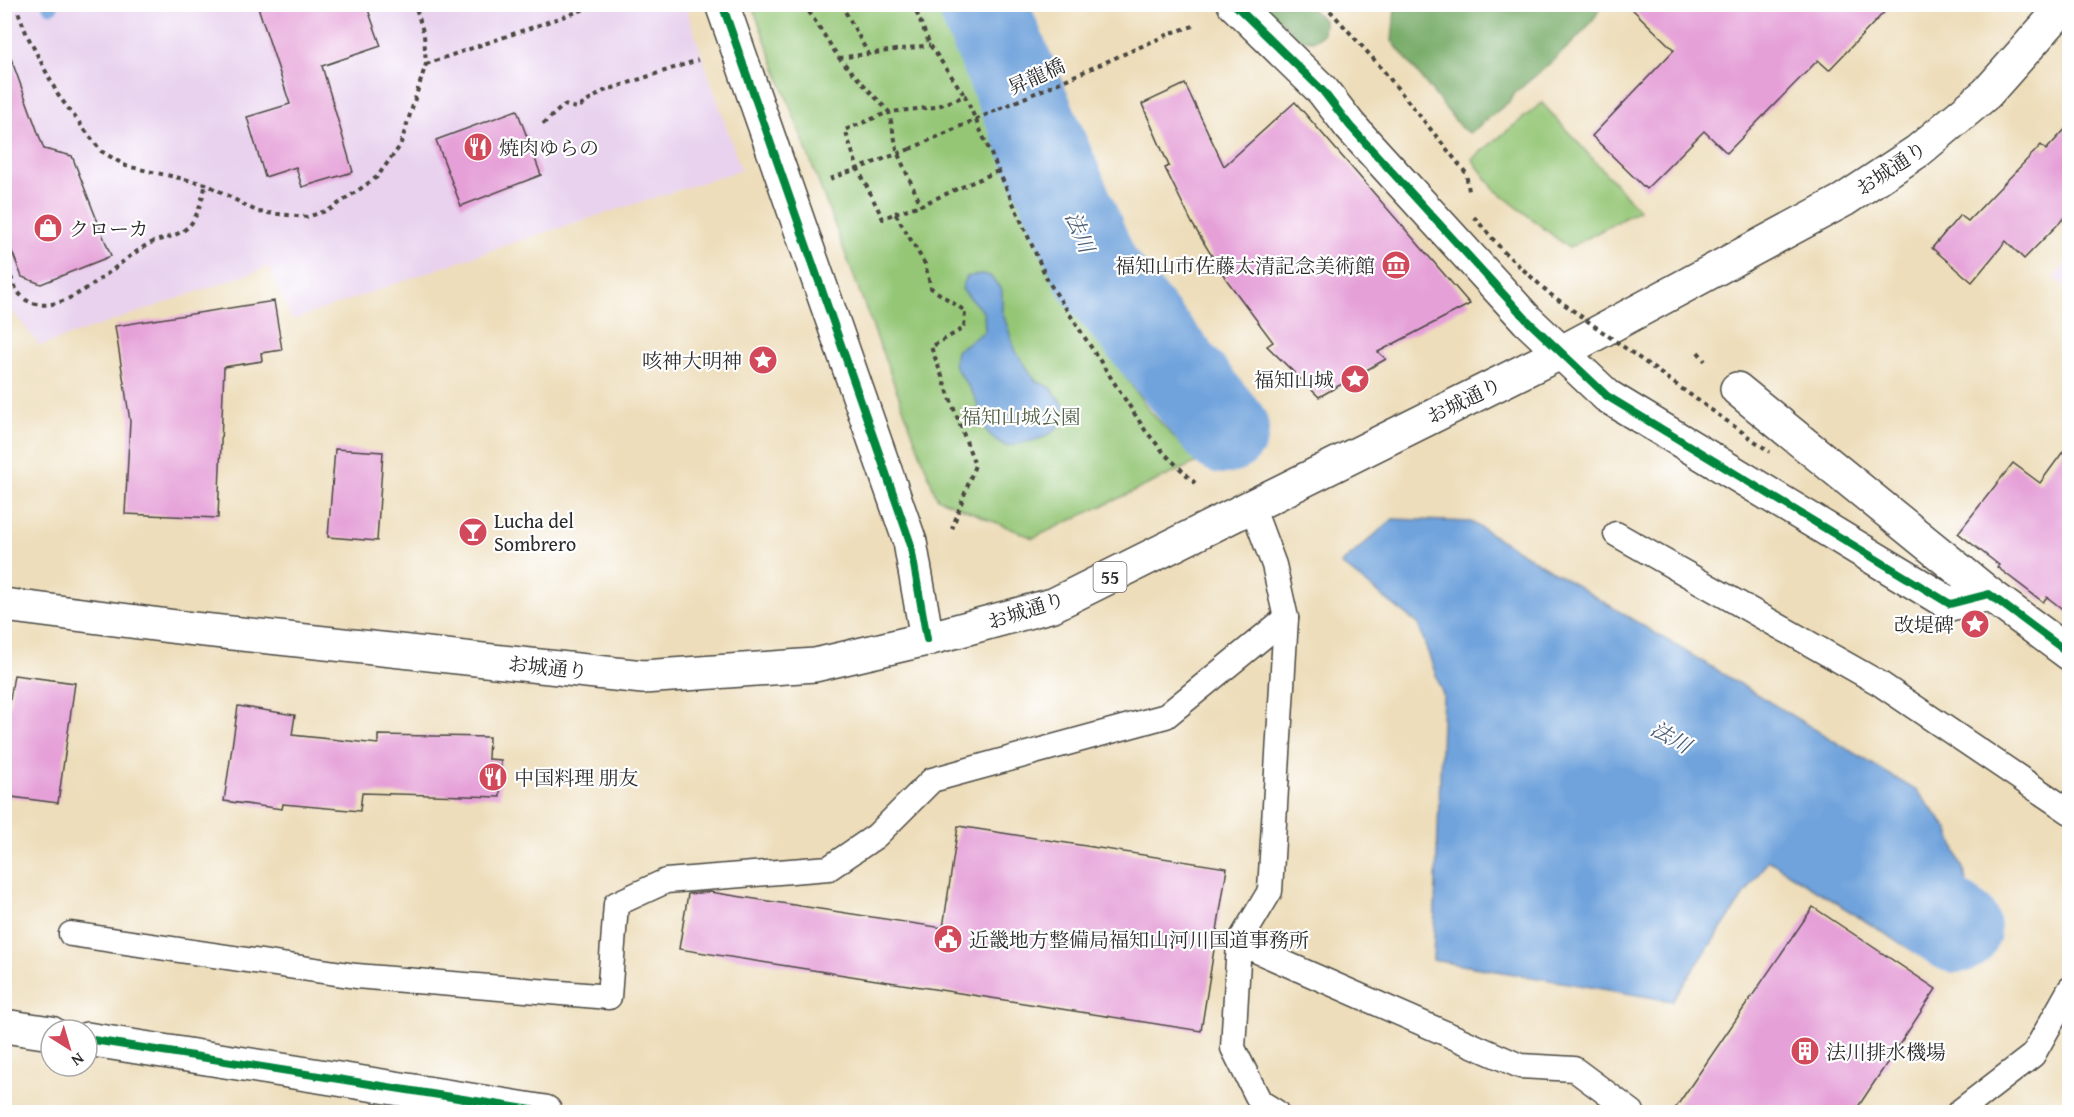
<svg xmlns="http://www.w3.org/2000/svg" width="2074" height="1117" viewBox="0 0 2074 1117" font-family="'Gentium Book Plus','Noto Serif JP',serif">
<rect width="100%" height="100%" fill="#fff"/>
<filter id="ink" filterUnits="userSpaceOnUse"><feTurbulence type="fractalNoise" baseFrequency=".0167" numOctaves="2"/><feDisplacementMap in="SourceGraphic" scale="12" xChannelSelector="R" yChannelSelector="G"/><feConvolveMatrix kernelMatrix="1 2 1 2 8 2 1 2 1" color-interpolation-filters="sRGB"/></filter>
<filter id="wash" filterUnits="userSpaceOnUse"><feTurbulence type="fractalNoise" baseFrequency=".008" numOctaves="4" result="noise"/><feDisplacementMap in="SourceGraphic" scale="24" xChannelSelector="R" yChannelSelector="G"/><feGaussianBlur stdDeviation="1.35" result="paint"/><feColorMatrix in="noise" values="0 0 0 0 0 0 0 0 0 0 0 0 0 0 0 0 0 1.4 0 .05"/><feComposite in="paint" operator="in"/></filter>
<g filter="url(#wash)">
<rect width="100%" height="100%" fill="#edddba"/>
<g fill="#e8d2ee">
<polygon points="5,5 685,5 741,170 509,244 292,320 269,267 40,346 5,302"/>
<polygon points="2069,259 2069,289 2054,278"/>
</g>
<g fill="#94c676" stroke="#607850" stroke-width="1.5">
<polygon points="752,5 945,5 1094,332 1149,410 1197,462 1033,538 937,498"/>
<polygon points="1542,103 1639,210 1569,248 1494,189 1472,159"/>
</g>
<g fill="#77ab67" stroke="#516b49" stroke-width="1.5">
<polygon points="1264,5 1308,5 1324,21 1323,34 1313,41 1300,39"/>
<path d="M1398 5V4L1601 5C1593 31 1536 74 1514 94L1510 101 1470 133 1461 128 1392 41 1395 9Z"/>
</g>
<g fill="#70a3dc" stroke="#4e6784" stroke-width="1.5">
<path d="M982 274 990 276 1002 290V311L1016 352 1036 381 1051 388 1065 407C1062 440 1032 441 1006 446 973 428 987 419 972 392 966 382 958 374 954 363L956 351 985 331 984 313 962 289 966 277Z"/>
<polygon points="1393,519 1471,522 1917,791 1948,829 1967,880 1916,953 1768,860 1672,1001 1433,960 1443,695 1418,624 1341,564"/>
</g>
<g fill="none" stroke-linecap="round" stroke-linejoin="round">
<polyline stroke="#70a3dc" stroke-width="15" points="49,4 51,6"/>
<g stroke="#70a3dc" stroke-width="88">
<polyline points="982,4 1097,273 1225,430"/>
<polyline points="1841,847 1957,929"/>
</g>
</g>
<g id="blocks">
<g fill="#e5a0d8">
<polygon points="257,4 366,4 381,46 322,66 353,172 302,187 296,167 265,177 247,117 290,104"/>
<polygon points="1627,4 1892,4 1829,70 1818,60 1727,153 1704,131 1646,189 1592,136 1674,50"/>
<polygon points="4,53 9,53 44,149 72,156 111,256 41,284 22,277 4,231"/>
<polygon points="1185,84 1224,166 1295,102 1470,304 1378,352 1386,359 1319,397 1267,346 1273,342 1226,279 1193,225 1165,168 1169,166 1142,104"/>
<polygon points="517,110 541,175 461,206 436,140"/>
<polygon points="2070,124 2070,212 2024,259 2006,241 1972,282 1932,248 1960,215 1968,221 2041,145 2046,150"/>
<polygon points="274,301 282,350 261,353 262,361 224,367 218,518 125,514 130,421 115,326"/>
<polygon points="2070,442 2070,615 2047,597 2043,602 1997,567 1999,565 1958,533 2013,463 2040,483"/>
<polygon points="335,449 383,452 377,541 328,537"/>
<polygon points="14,675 75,683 58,803 4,796 4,737"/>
<polygon points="238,706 295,715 292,735 378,744 378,735 489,737 488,759 501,760 500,797 362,793 360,811 283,804 282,809 224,801"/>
<polygon points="958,826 1227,868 1201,1031 679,949 688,894 710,892 943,928"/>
<polygon points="1813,907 1936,989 1854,1113 1672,1113"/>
</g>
</g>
</g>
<g filter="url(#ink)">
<use href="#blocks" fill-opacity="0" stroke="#484640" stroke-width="1.5"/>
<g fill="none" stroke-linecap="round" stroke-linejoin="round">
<g stroke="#484640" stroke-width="27">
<g id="lane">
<polyline points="1616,534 1879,683 2070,812"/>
<polyline points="71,934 356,976 609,997 616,904 666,881 829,868 876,836 932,780 1166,716 1286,618 1274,565 1252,506"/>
<polyline points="1239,943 1520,1066 1574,1069 1632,1112"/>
<polyline points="1276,1112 1260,1102 1233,1048 1239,943 1270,891 1286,618"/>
<polyline points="1959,1112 2033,1055 2070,989"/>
</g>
</g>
<g stroke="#484640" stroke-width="36">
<g id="street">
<polyline points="1234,4 1323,91 1350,126 1527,320 1607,396 1950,604 1989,594 2070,654"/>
<polyline points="1737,389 1989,594"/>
<polyline points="4,1026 51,1033"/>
<polyline points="87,1039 545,1112"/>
</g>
</g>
<g stroke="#484640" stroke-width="36">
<polyline id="secondary" points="722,4 910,542 927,639"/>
</g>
<g stroke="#484640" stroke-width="36">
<polyline id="primary" points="4,605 185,628 643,677 815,665 927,639 1053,605 1562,352 1844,200 1918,151 1987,93 2066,4"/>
</g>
<g stroke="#484640" stroke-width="4" stroke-dasharray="4.5 4.5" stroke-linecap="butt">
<polyline points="15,4 27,35 58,95 101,151 126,166 206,184 258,212 307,217 329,210 350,196 377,177 400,146 426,64 424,35 415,4"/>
<polyline points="804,4 839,58 889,112 845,130 858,169 883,219 895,213 925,264 931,288 965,311 964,328 931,347 975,465 952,529"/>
<polyline points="841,4 868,53"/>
<polyline points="913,4 930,45 965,96"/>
<polyline points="1324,4 1378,64 1466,173 1469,191"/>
<polyline points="839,58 930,45"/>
<polyline points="426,64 600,4"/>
<polyline points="999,109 1174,32 1197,25"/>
<polyline points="543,124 564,105 577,108 604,91 698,60"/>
<polyline points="998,171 921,205 898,154 889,112 936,107 965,96 1048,281 1145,430 1165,454 1195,483"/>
<polyline points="830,179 910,149"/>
<polyline points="895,213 921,205"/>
<path d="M4 260C11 273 13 291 26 300 64 323 120 257 151 243 164 237 178 237 189 226 199 215 202 198 206 184"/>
<polyline points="1698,352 1705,361"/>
</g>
<use href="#lane" stroke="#fff" stroke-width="24"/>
<use href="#street" stroke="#fff" stroke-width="33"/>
<use href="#secondary" stroke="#fff" stroke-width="33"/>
<use href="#primary" stroke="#fff" stroke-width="33"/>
<g stroke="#484640" stroke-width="4" stroke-dasharray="4.5 4.5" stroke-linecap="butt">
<polyline points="910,149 999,109"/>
<polyline points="1474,217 1504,252 1550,294 1770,452"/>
</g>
<g stroke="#fff" stroke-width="11">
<g id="cycleway">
<polyline points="722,4 910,542 927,639"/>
<polyline points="1234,4 1323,91 1350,126 1527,320 1607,396 1950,604 1989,594 2070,654"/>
<polyline points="87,1039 545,1112"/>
</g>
</g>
<use href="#cycleway" stroke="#00873e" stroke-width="8"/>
</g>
</g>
<defs>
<g id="restaurant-disc" transform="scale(1.5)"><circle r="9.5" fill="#d1495b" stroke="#fff"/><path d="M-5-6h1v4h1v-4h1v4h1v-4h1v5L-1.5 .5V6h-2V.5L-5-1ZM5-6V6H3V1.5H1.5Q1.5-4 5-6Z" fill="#fff"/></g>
<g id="shop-disc" transform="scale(1.5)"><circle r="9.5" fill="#d1495b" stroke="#fff"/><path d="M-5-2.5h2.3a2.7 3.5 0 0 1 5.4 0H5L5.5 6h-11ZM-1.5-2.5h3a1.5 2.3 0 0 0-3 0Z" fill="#fff"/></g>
<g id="museum-disc" transform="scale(1.5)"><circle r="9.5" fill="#d1495b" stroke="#fff"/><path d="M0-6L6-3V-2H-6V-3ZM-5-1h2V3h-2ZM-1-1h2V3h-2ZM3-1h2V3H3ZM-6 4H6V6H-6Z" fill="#fff"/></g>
<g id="sight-disc" transform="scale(1.5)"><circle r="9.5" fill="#d1495b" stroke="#fff"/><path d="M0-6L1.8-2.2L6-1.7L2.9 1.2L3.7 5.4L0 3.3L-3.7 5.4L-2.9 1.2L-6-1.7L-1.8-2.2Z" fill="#fff"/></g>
<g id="bar-disc" transform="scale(1.5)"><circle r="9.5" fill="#d1495b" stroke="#fff"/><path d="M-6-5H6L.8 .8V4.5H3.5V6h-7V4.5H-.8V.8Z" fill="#fff"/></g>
<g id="civic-disc" transform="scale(1.5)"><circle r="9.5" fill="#d1495b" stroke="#fff"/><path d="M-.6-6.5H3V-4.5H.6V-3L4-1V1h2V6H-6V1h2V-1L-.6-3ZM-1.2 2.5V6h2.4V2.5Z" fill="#fff"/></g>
<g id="building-disc" transform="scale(1.5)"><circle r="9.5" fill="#d1495b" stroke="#fff"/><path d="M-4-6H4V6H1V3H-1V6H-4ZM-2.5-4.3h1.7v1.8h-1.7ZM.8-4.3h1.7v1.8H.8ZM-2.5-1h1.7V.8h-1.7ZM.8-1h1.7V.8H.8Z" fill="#fff"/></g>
</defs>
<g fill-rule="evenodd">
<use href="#restaurant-disc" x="478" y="147"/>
<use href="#shop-disc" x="48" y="228"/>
<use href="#museum-disc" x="1396" y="265"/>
<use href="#sight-disc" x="763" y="360"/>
<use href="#sight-disc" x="1355" y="379"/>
<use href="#bar-disc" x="473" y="532"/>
<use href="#sight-disc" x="1975" y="624"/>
<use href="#restaurant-disc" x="493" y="777"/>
<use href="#civic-disc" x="948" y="939"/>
<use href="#building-disc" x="1805" y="1051"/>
</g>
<g text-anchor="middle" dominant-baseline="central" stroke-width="4.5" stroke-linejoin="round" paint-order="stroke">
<rect fill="#fff" stroke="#6b6b6b" stroke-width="1.5" x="1093.5" y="562" width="33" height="30" rx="4.5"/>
<g font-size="18" font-weight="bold" fill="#2b2b2b">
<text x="1110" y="577">55</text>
</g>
<g font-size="20" fill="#2b2b2b" stroke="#fff">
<text transform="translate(1036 76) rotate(-24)">昇龍橋</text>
<text transform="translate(1891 168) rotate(-34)">お城通り</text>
<text transform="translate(1464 400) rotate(-26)">お城通り</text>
<text transform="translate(1026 610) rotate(-18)">お城通り</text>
<text transform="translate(548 667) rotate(6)">お城通り</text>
</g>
<g font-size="20" fill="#2b2b2b" stroke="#fff" text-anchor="start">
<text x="499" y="147">焼肉ゆらの</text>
<text x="69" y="228">クローカ</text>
<text x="1375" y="265" text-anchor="end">福知山市佐藤太清記念美術館</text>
<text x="742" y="360" text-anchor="end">咳神大明神</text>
<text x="1334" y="379" text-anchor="end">福知山城</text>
<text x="494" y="520">Lucha del<tspan x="494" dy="23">Sombrero</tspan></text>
<text x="1954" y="624" text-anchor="end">改堤碑</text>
<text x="514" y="777">中国料理 朋友</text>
<text x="969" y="939">近畿地方整備局福知山河川国道事務所</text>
<text x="1826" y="1051">法川排水機場</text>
</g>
<g font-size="20" fill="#506145" stroke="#fff">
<text x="1021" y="416">福知山城公園</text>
</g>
<g font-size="21" font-style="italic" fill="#475b72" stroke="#fff">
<text transform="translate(1080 232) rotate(67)">法川</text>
<text transform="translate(1671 737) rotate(30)">法川</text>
</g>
</g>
<rect width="2074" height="1117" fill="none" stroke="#fff" stroke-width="24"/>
<g transform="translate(69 1048) rotate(143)"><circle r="28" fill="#ffffff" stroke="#aaaaaa" stroke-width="1.5"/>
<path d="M0-4.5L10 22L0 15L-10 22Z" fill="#d1495b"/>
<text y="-9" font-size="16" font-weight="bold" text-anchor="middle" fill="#2b2b2b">N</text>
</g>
</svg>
